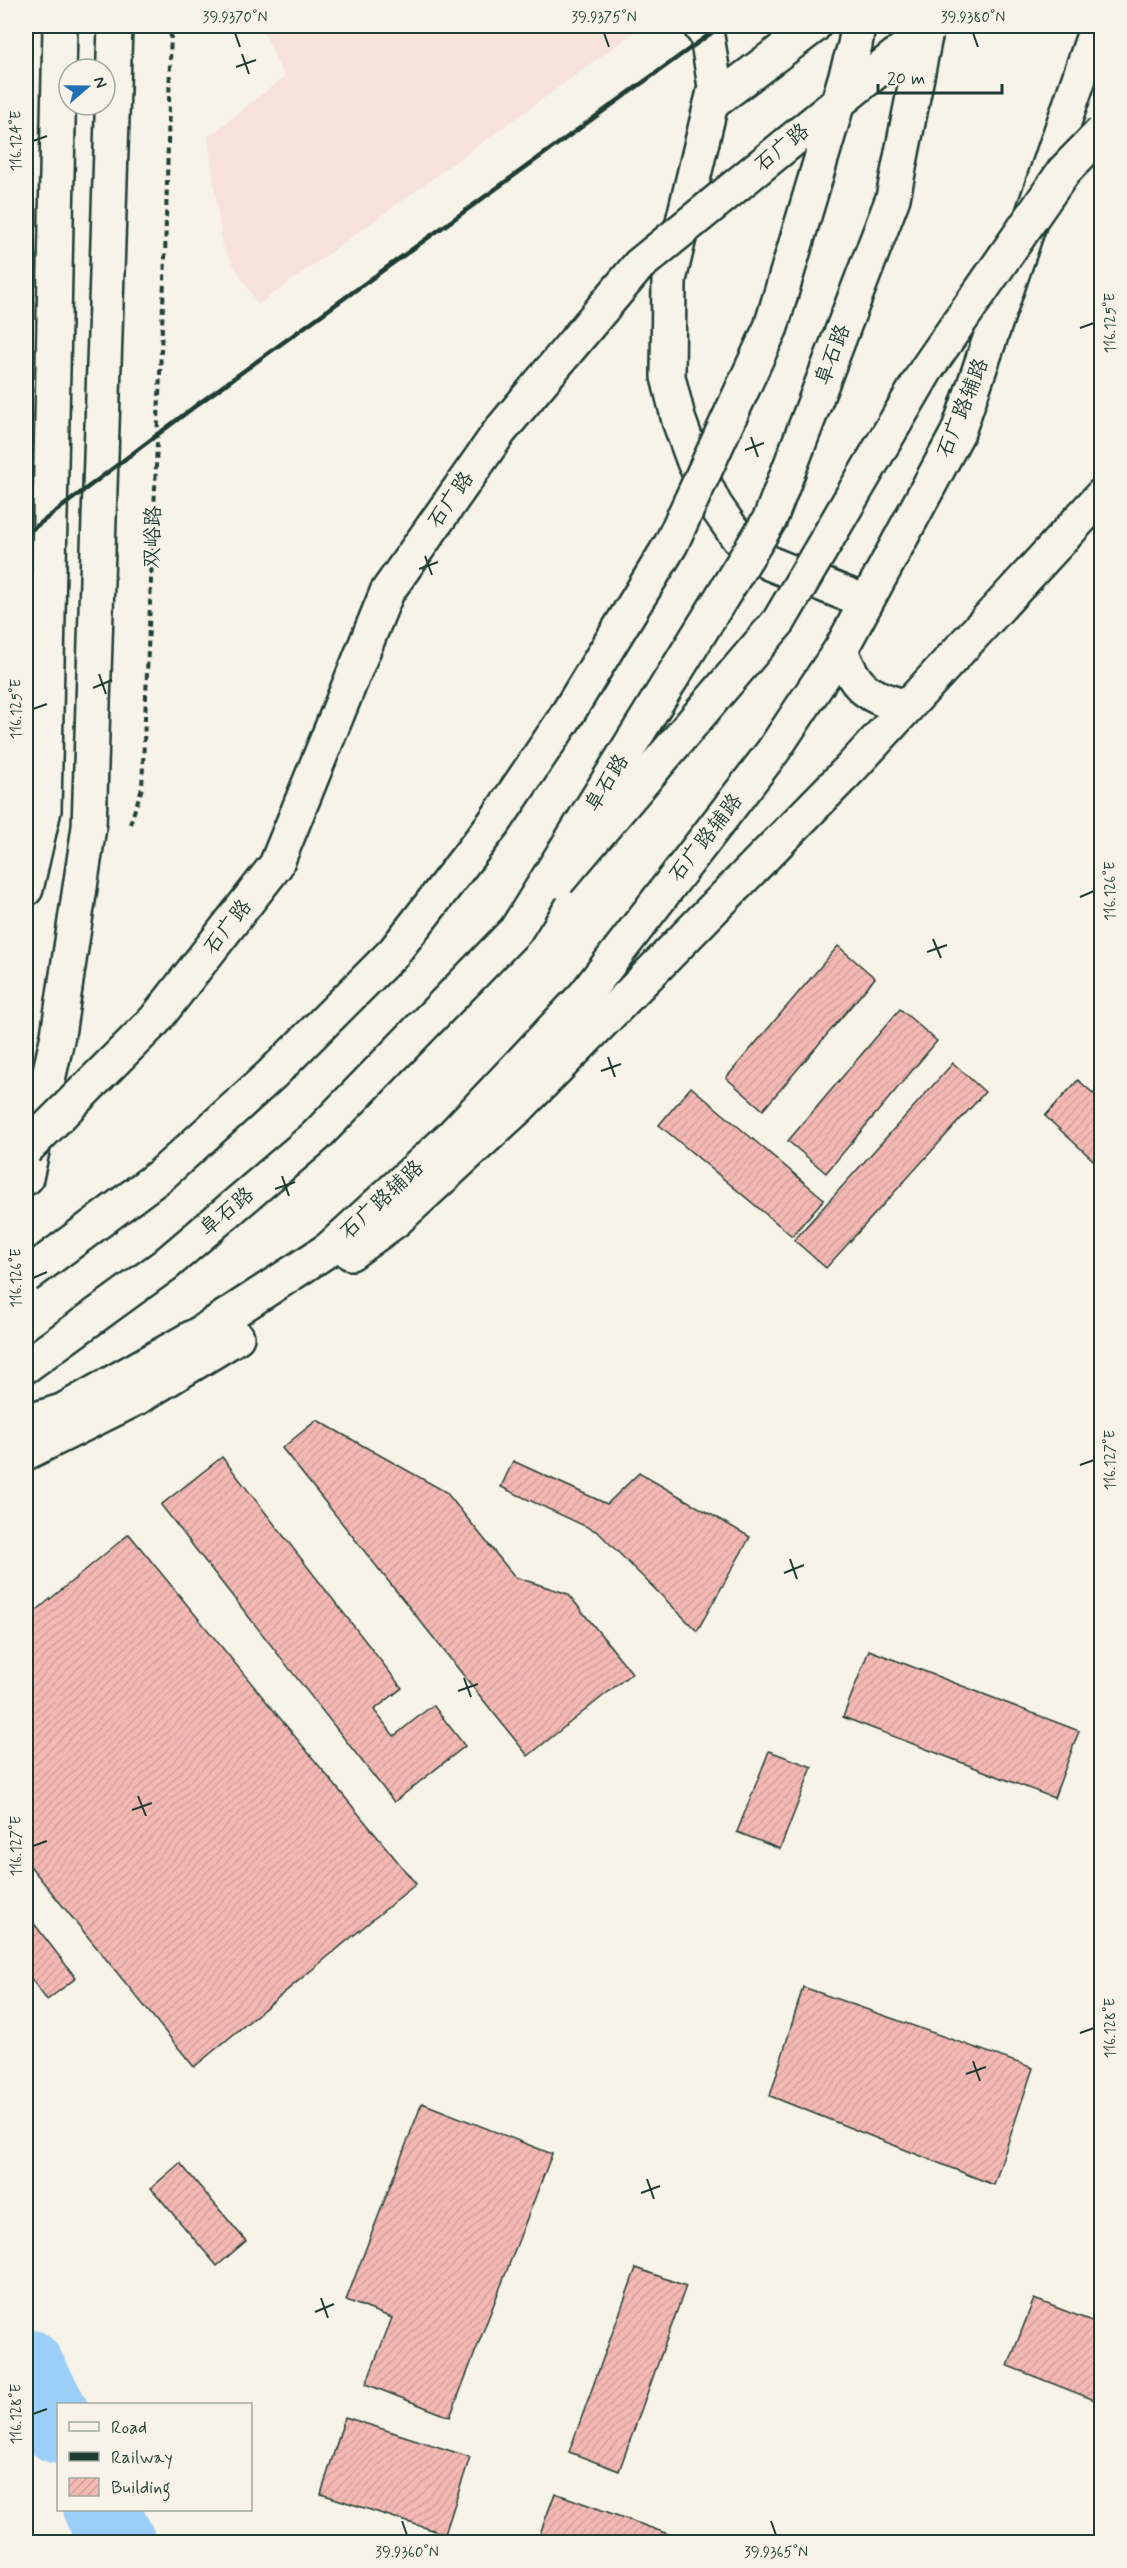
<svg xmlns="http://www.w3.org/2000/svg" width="1127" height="2568" viewBox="0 0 1127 2568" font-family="Mynerve,'LXGW WenKai TC',sans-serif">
<defs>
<pattern id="building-hatch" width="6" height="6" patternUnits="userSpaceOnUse" patternTransform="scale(1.5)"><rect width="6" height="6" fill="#f5b9b4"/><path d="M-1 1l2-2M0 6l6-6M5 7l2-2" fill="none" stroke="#d2a09b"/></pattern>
</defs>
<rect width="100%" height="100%" fill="#f7f3e8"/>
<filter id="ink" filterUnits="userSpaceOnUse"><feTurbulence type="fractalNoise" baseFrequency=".0167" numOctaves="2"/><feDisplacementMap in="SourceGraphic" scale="12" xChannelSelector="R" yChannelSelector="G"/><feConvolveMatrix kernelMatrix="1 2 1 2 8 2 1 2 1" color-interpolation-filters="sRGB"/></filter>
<g filter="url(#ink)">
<polygon fill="#f6e2d8" points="257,26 643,26 258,305 222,245 208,137 284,77 266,37"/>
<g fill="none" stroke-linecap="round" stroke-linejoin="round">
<g stroke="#9bcef8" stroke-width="75">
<polyline points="26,2366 58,2426"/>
<polyline points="101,2510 118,2542"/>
</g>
</g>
<g fill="url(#building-hatch)" stroke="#1f3d34" stroke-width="1.5">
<polygon points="838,946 875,978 763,1110 726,1078"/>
<polygon points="900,1009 937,1041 826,1173 788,1141"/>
<polygon points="953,1063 985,1092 826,1268 794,1240"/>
<polygon points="1078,1080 1102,1101 1102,1168 1045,1116"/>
<polygon points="691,1087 824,1199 792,1236 659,1125"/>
<polygon points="317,1420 446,1492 515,1577 568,1594 632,1673 528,1756 282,1448"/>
<polygon points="222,1457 402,1688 374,1710 394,1736 433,1705 465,1746 394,1802 161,1505"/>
<polygon points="513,1461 607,1504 639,1473 750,1537 697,1631 598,1532 501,1487"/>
<polygon points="129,1534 416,1884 194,2067 26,1861 26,1619"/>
<polygon points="869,1650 1079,1731 1054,1798 843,1717"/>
<polygon points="769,1751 812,1767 780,1849 737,1832"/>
<polygon points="29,1917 76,1978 47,2000 26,1972 26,1920"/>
<polygon points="803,1987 1033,2068 994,2185 770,2096"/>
<polygon points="422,2103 552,2154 450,2417 366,2384 392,2318 346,2300"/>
<polygon points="180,2163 246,2241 217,2266 151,2188"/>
<polygon points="636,2268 686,2286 619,2471 569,2452"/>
<polygon points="1034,2299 1102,2325 1102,2403 1008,2366"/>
<polygon points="345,2417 470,2457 445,2534 321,2494"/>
<polygon points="555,2493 690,2542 537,2542"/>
</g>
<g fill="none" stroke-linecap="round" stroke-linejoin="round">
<g stroke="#1f3d34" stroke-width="38">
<g id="minor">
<polyline points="700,26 707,36 715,87 669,280 668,377 679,421 694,462 715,505 738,538 769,563 866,602"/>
<polyline points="711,104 814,26"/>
<path d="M841 649C854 688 868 697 907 707"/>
<polyline points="26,889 44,810 60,26"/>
<polyline points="26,1178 58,1035 89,827 115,26"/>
<polyline points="351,1253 395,1221 521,1105 851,768 1102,495"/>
<polyline points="26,1422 62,1411 202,1332 329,1249 451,1137 585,995 773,751 841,649 958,432 1097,26"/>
<polyline points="26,1453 137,1398 237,1337"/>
</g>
</g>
<g stroke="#1f3d34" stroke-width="38">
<polyline id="highway" points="26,1366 165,1265 315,1137 516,930"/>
</g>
<polyline stroke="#1f3d34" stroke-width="4" stroke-dasharray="6 4.5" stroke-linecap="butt" points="130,824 142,788 165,258 171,26"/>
<use href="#minor" stroke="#f7f3e8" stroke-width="33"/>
<use href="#highway" stroke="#f7f3e8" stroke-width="33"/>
<polyline stroke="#1f3d34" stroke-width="4.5" points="26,534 198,404 721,26"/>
<g stroke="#1f3d34" stroke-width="38" stroke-linecap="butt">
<g id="major-bridge">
<polyline points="558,881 779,621 926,370 1064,171 1102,132"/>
<polyline points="26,1149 155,1020 276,865 387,592 500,431 639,265 932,26"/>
</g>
</g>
<g stroke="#1f3d34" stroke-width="38" stroke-linecap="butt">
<g id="highway-bridge">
<polyline points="516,930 770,519 893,198 927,26"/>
<polyline points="26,1276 161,1175 271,1075 394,952 494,823 563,721 671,544 771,327 855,45 858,26"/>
</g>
</g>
<use href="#major-bridge" stroke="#f7f3e8" stroke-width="33"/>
<use href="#highway-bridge" stroke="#f7f3e8" stroke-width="33"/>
</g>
</g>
<path fill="none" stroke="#1f3d34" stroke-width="2" d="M235 33 240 47M604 33 609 47M973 33 978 47M242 54 249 74M236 67 256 60M33 141 47 136M1080 328 1094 323M751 437 758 457M745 450 764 443M425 556 432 575M419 569 438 562M99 674 106 694M93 688 112 680M33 709 47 704M1080 897 1094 891M933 939 941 958M927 952 947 945M608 1057 615 1077M601 1071 621 1064M282 1176 289 1196M275 1189 295 1182M33 1278 47 1272M1080 1465 1094 1460M790 1559 797 1579M784 1573 804 1565M464 1678 471 1697M458 1691 478 1684M138 1796 146 1816M132 1810 152 1803M33 1846 47 1841M1080 2033 1094 2028M973 2061 980 2081M966 2074 986 2067M647 2179 654 2199M641 2193 660 2186M321 2298 328 2318M315 2312 334 2304M33 2414 47 2409M402 2521 407 2535M771 2521 776 2535"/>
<g text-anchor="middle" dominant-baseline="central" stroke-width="6" stroke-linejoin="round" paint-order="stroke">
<g font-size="21" fill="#1f3d34" stroke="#f7f3e8">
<text transform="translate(782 148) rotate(-39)">石广路</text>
<text transform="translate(833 355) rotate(-69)">阜石路</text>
<text transform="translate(963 408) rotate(-68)">石广路辅路</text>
<text transform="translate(451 500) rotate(-55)">石广路</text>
<text transform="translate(153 537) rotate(-88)">双峪路</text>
<text transform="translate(607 783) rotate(-58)">阜石路</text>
<text transform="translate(706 838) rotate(-52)">石广路辅路</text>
<text transform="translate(228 927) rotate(-52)">石广路</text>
<text transform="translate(382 1200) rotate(-43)">石广路辅路</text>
<text transform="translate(227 1212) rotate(-40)">阜石路</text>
</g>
</g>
<rect width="1127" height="2568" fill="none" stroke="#f7f3e8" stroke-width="66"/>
<rect x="57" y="2403" width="195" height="108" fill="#f7f3e8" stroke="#a1aaa0" stroke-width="1.5"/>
<rect x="69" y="2422" width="30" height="9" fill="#f7f3e8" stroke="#a1aaa0" stroke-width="1.5"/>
<text x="111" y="2433" font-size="18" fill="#1f3d34">Road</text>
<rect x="69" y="2452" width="30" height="9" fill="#1f3d34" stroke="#a1aaa0" stroke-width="1.5"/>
<text x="111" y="2463" font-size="18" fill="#1f3d34">Railway</text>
<rect x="69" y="2478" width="30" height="18" fill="url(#building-hatch)" stroke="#a1aaa0" stroke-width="1.5"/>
<text x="111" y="2493" font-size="18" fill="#1f3d34">Building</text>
<g transform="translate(87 87) rotate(70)"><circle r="28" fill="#f7f3e8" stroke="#a1aaa0" stroke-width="1.5"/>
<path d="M0-4.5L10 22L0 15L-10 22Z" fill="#1f6fb2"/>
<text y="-9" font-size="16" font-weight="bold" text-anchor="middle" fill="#1f3d34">N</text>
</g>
<path d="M878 84v9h124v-9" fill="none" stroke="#1f3d34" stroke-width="3"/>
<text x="887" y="84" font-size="18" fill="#1f3d34" stroke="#f7f3e8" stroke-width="4.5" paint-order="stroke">20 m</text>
<rect x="33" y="33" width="1061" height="2502" fill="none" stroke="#1f3d34" stroke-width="2"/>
<g font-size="15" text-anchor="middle" fill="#1f3d34">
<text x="235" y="22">39.9370°N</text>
<text x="604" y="22">39.9375°N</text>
<text x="973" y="22">39.9380°N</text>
<text transform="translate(16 141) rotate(-90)" y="5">116.124°E</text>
<text transform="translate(1110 323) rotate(-90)" y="5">116.125°E</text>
<text transform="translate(16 709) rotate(-90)" y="5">116.125°E</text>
<text transform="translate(1110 891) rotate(-90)" y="5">116.126°E</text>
<text transform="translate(16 1278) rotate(-90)" y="5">116.126°E</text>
<text transform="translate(1110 1460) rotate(-90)" y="5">116.127°E</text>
<text transform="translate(16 1846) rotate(-90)" y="5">116.127°E</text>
<text transform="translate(1110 2028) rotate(-90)" y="5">116.128°E</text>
<text transform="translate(16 2414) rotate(-90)" y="5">116.128°E</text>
<text x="407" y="2557">39.9360°N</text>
<text x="776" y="2557">39.9365°N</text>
</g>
</svg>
